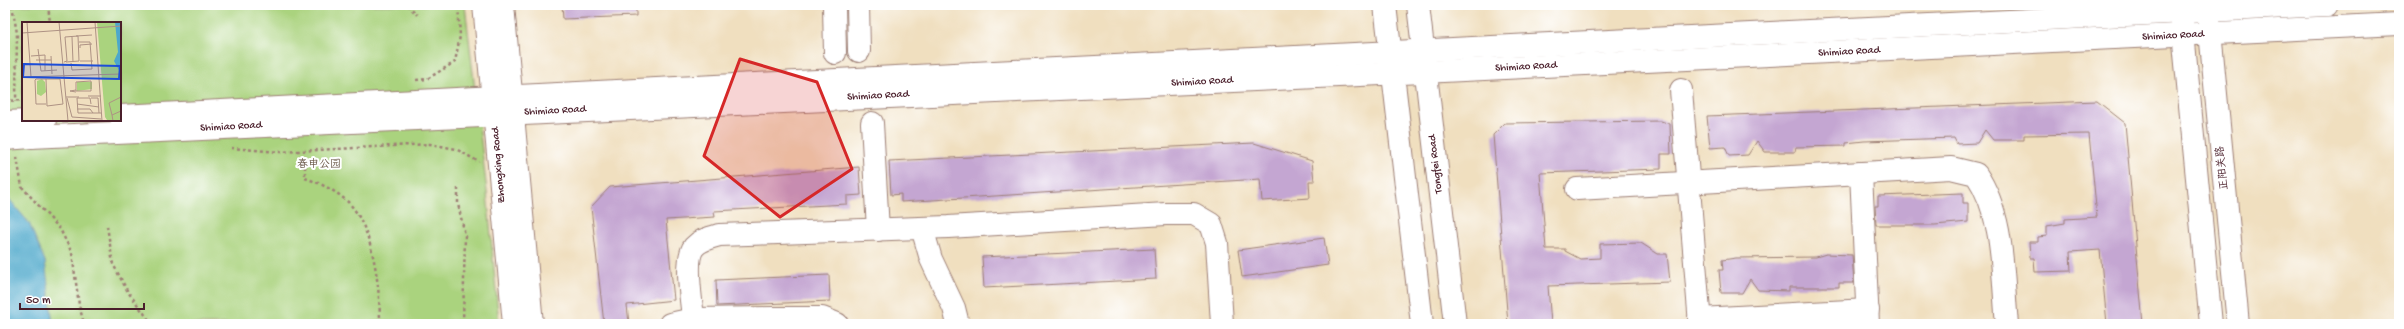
<svg xmlns="http://www.w3.org/2000/svg" width="2404" height="329" viewBox="0 0 2404 329" font-family="'Gochi Hand','LXGW WenKai TC',sans-serif">
<rect width="100%" height="100%" fill="#fff"/>
<filter id="ink" filterUnits="userSpaceOnUse"><feTurbulence type="fractalNoise" baseFrequency=".025" numOctaves="2"/><feDisplacementMap in="SourceGraphic" scale="8" xChannelSelector="R" yChannelSelector="G"/><feConvolveMatrix kernelMatrix="1 2 1 2 8 2 1 2 1" color-interpolation-filters="sRGB"/></filter>
<filter id="wash" filterUnits="userSpaceOnUse"><feTurbulence type="fractalNoise" baseFrequency=".012" numOctaves="4" result="noise"/><feDisplacementMap in="SourceGraphic" scale="16" xChannelSelector="R" yChannelSelector="G"/><feGaussianBlur stdDeviation="0.9" result="paint"/><feColorMatrix in="noise" values="0 0 0 0 0 0 0 0 0 0 0 0 0 0 0 0 0 1.4 0 .05"/><feComposite in="paint" operator="in"/></filter>
<g filter="url(#wash)">
<rect width="100%" height="100%" fill="#f0dfbf"/>
<path fill="#aad37e" stroke="#7a7954" fill-rule="evenodd" d="M5 5H465L487 192 499 324H5ZM23 23H120V120H23Z"/>
<polygon fill="#4da8cb" stroke="#4c647b" points="5,194 29,223 45,261 53,324 5,324"/>
<g id="blocks">
<g fill="#c4a6d2">
<polygon points="562,5 636,5 636,16 563,19"/>
<polygon points="2097,101 2125,123 2143,324 2107,324 2100,250 2070,252 2071,271 2035,272 2034,258 2030,258 2029,242 2038,242 2038,237 2047,236 2047,226 2065,223 2065,219 2097,217 2089,134 2024,135 2024,140 1993,140 1985,130 1977,143 1957,144 1954,138 1864,141 1846,143 1846,146 1796,147 1795,152 1765,152 1757,141 1748,155 1729,156 1725,147 1710,148 1707,116"/>
<polygon points="1661,121 1670,124 1671,154 1661,154 1661,169 1540,173 1546,249 1565,249 1565,251 1580,259 1600,258 1600,244 1641,243 1658,254 1667,254 1670,282 1548,286 1551,324 1508,324 1493,135 1505,123"/>
<polygon points="1254,143 1312,161 1314,181 1309,181 1310,198 1262,201 1260,179 901,202 901,194 891,195 889,161"/>
<polygon points="859,167 861,195 847,196 847,204 714,211 715,217 666,220 674,300 627,305 629,324 604,324 591,207 610,187"/>
<polygon points="1963,193 1963,203 1968,203 1968,222 1935,225 1876,225 1875,206 1878,206 1878,196"/>
<polygon points="1324,238 1328,265 1242,277 1238,250"/>
<polygon points="1154,249 1156,279 984,288 982,257"/>
<polygon points="1826,254 1852,255 1854,283 1839,283 1839,287 1789,287 1789,291 1758,290 1750,279 1742,293 1721,293 1719,270 1723,270 1722,260 1736,258 1816,257"/>
<polygon points="829,275 830,301 717,306 716,280"/>
</g>
</g>
</g>
<g filter="url(#ink)">
<use href="#blocks" fill-opacity="0" stroke="#9d7f75" stroke-width="1"/>
<g fill="none" stroke-linecap="round" stroke-linejoin="round">
<g stroke="#9d7f75" stroke-width="24">
<g id="minor">
<polyline points="484,5 514,324"/>
<polyline points="503,5 532,324"/>
<polyline points="834,5 835,53"/>
<polyline points="858,5 859,51"/>
<polyline points="2209,21 2238,324"/>
<polyline points="2182,22 2211,324"/>
<polyline points="1681,90 1700,324"/>
<polyline points="120,116 2327,5"/>
<polyline points="29,121 45,120"/>
<polyline points="872,123 878,230"/>
<path d="M31 137C820 97 1610 67 2399 24"/>
<polyline points="1861,173 1868,324"/>
<path d="M1577 189 1951 168 1976 174C2005 217 2002 274 2007 324"/>
<polyline points="922,228 931,259 954,308 958,324"/>
<polyline points="1699,319 1868,310"/>
<polyline points="670,324 693,319 774,318 822,318 837,324"/>
<path d="M694 324C692 308 684 259 694 247 701 239 710 238 719 235L948 227 1166 214H1194L1211 224 1217 243 1222 324"/>
</g>
</g>
<g stroke="#9d7f75" stroke-width="24">
<g id="major">
<polyline points="1385,5 1422,324"/>
<polyline points="1418,5 1455,324"/>
</g>
</g>
<g stroke="#9d7f75" stroke-width="2.5" stroke-dasharray="3 3" stroke-linecap="butt">
<polyline points="12,5 17,33 16,102"/>
<polyline points="48,5 50,23"/>
<polyline points="408,5 417,15"/>
<polyline points="416,80 427,79 455,62 460,36 458,5"/>
<polyline points="5,101 23,100"/>
<polyline points="231,148 280,152 430,144 456,149 479,162"/>
<polyline points="17,157 22,187 60,229 72,253 79,305 84,324"/>
<path d="M305 166V178C320 183 336 191 348 202 374 228 380 289 380 324"/>
<polyline points="458,188 458,204 465,235 463,324"/>
<polyline points="107,226 113,264 128,292 152,324"/>
</g>
<use href="#minor" stroke="#fff" stroke-width="22"/>
<use href="#major" stroke="#fff" stroke-width="22"/>
<g stroke="#9d7f75" stroke-width="24" stroke-linecap="butt">
<g id="minor-bridge">
<polyline points="5,122 29,121"/>
<polyline points="5,139 31,137"/>
</g>
</g>
<use href="#minor-bridge" stroke="#fff" stroke-width="22"/>
</g>
</g>
<path fill="#d62828" fill-opacity="0.2" stroke="#d62828" stroke-width="3" stroke-linejoin="round" d="M740 59 817 82 852 169 780 217 704 156Z"/>
<g text-anchor="middle" dominant-baseline="central" stroke-width="4" stroke-linejoin="round" paint-order="stroke">
<g font-size="11" fill="#4a1f2b" stroke="#fff">
<text transform="translate(2173 36) rotate(-3)">Shimiao Road</text>
<text transform="translate(1849 52) rotate(-3)">Shimiao Road</text>
<text transform="translate(1526 67) rotate(-3)">Shimiao Road</text>
<text transform="translate(1202 82) rotate(-3)">Shimiao Road</text>
<text transform="translate(878 96) rotate(-3)">Shimiao Road</text>
<text transform="translate(555 111) rotate(-3)">Shimiao Road</text>
<text transform="translate(231 127) rotate(-3)">Shimiao Road</text>
<text transform="translate(1436 164) rotate(-97)">Tongfei Road</text>
<text transform="translate(499 165) rotate(-95)">Zhongxing Road</text>
<text transform="translate(2223 168) rotate(-96)">正阳关路</text>
</g>
<g font-size="11" fill="#675544" stroke="#fff">
<text x="319" y="165">春申公园</text>
</g>
</g>
<g transform="translate(22 22)">
<rect width="99" height="99" fill="#f0dfbf"/>
<path d="M75 0H99V98H85L83 95ZM20 57 23 60 24 70 19 74 15 72V59ZM55 60H70V67L55 69Z" fill="#aad37e"/>
<path d="M93 0H98L99 61 98 50 92 39 96 30Z" fill="#4da8cb"/>
<path fill="none" stroke="#ae9284" stroke-width="1" d="M5 0 9 55M37 0 46 99M73 0 80 99M0 11 99 4M54 14 70 13M50 15 51 40M58 26V23L70 22M16 27 19 49 35 48M9 34 23 33V49M29 34 30 52M14 38H29M58 39H71M42 40 45 39 43 15 56 14 57 39 44 40M49 41 50 48 70 47 68 20H57M0 55 99 52M69 59V69H54V60ZM54 68 48 69 54 70M66 74H79M44 75H57M45 76 50 95 79 97M69 76H76L77 91M24 82H14L13 58 14 57H38L41 82 25 84 24 57M55 82 77 85M69 82 68 76H55L56 91H79M55 87H68L71 91M90 93 87 81 99 75M91 99 90 93 99 89"/>
<path fill="#1d4ed8" fill-opacity="0.15" stroke="#1d4ed8" stroke-width="2" d="M2 42 98 44 97 57 1 55Z"/>
<rect width="99" height="99" fill="none" stroke="#4a1f2b" stroke-width="2"/>
</g>
<rect width="2404" height="329" fill="none" stroke="#fff" stroke-width="20"/>
<path d="M20 303v6h124v-6" fill="none" stroke="#4a1f2b" stroke-width="2"/>
<text x="26" y="303" font-size="12" fill="#4a1f2b" stroke="#ffffff" stroke-width="3" paint-order="stroke">50 m</text>
</svg>
